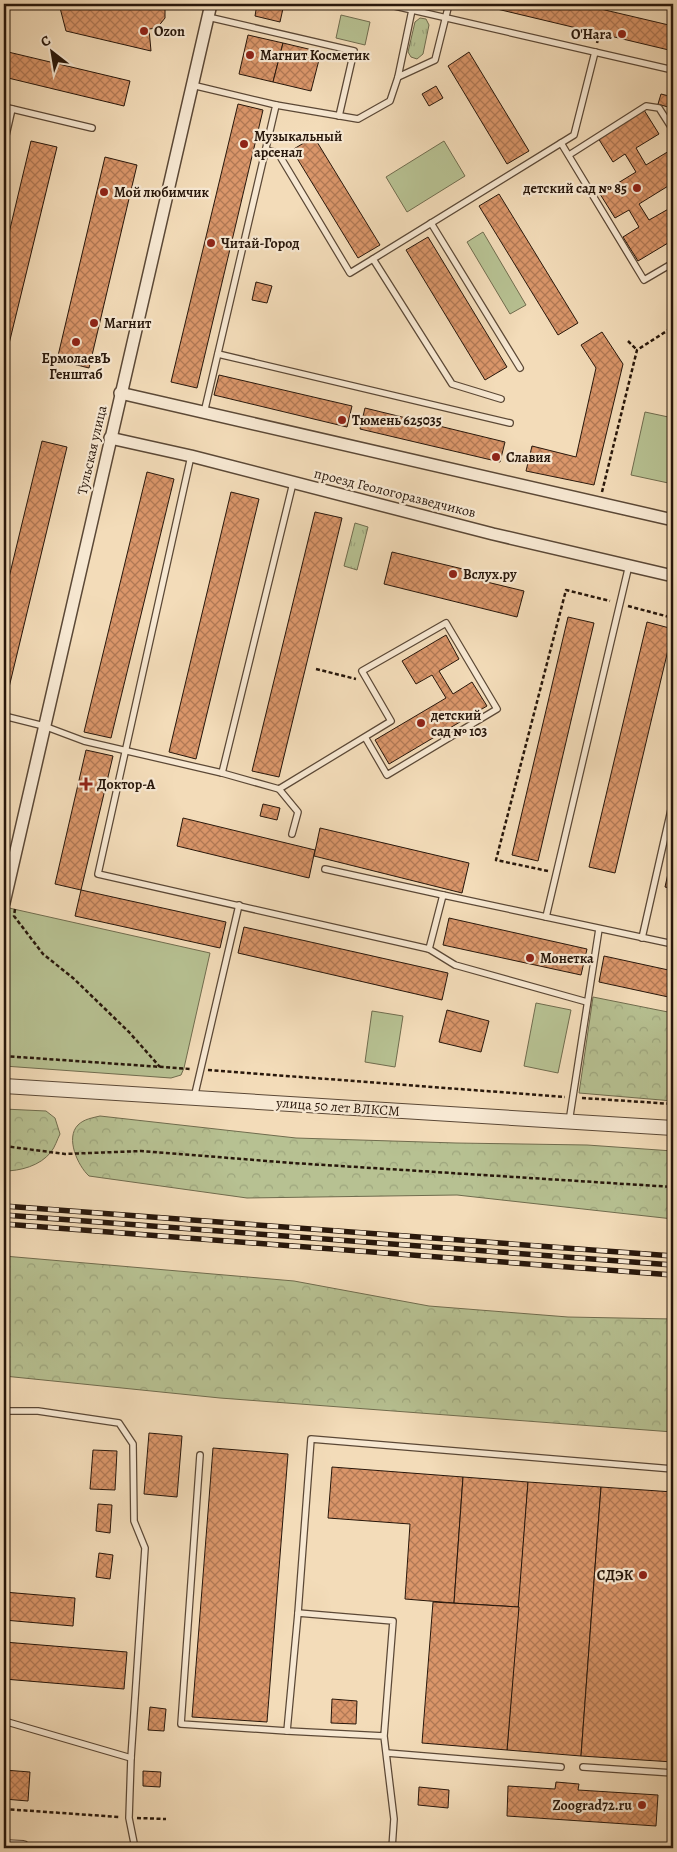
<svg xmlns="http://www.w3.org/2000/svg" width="677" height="1852" viewBox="0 0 677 1852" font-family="Alegreya,serif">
<defs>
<pattern id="grass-tufts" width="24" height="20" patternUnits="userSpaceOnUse" patternTransform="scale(1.25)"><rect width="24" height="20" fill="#b7c192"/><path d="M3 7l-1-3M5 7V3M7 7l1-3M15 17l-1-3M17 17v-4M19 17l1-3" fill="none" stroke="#9da57d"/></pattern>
<pattern id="forest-crowns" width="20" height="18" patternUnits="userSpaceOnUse" patternTransform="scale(1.25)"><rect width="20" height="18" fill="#b7c192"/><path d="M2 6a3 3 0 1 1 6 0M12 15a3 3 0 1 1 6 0" fill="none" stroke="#9da57d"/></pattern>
<pattern id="building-cross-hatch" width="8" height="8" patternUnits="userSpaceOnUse" patternTransform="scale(1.25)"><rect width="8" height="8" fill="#da966a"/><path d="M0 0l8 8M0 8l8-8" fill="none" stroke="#b17955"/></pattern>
</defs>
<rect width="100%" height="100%" fill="#f3dcb9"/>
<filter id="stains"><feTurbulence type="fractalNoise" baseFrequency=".004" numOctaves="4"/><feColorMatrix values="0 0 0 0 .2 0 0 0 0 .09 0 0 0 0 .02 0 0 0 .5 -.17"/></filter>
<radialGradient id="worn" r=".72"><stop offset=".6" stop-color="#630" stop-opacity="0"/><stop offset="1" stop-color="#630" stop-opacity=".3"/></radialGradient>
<g fill="url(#grass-tufts)" stroke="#706c4e">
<polygon points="420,18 426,19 429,25 423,54 417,59 411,57 408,52 415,22"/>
<polygon points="355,523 368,527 357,570 344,566"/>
</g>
<g fill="url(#forest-crowns)" stroke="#706c4e">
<polygon points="593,997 673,1013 673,1101 579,1093"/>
<path d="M4 1109 46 1111 55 1118 60 1134C57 1140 55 1147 51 1152 40 1166 20 1171 4 1171Z"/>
<path d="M100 1116 296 1138 456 1143 587 1145 673 1151V1219L457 1195 247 1198 89 1176C78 1166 65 1138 78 1125 84 1119 92 1118 100 1116Z"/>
<polygon points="4,1256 294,1281 429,1306 568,1317 673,1319 673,1432 220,1398 4,1376"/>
</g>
<g fill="#b7c192" stroke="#706c4e">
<polygon points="341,15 370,22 365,45 336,38"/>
<polygon points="444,141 465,176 407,212 386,177"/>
<polygon points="483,232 526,305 510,314 467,242"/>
<polygon points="645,412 673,418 673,484 631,475"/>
<polygon points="9,908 210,953 184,1068 181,1075 171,1078 4,1066 4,930"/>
<polygon points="536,1003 571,1010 558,1073 524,1066"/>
<polygon points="372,1011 403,1016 395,1067 365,1062"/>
</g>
<g fill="url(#building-cross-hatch)" stroke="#28170b">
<polygon points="38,4 165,4 165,18 157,28 149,29 151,51 66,31 59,4 38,6"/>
<polygon points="257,4 284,4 280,22 255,16"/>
<polygon points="476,4 580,4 605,10 673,26 673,51"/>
<polygon points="248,35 283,43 273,82 239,74"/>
<polygon points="283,43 321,52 311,91 273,82"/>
<polygon points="4,51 130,81 124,106 4,77"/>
<polygon points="469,52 529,151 507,164 448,66"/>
<polygon points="436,86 443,98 429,106 422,94"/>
<polygon points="661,94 673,97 671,108 658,104"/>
<polygon points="238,104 263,110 197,388 171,382"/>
<polygon points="644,110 659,134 636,148 646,165 669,151 673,158 673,183 639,204 649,220 672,207 673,240 638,261 623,237 639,227 629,210 615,218 600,194 636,172 625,154 613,162 598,138"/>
<polygon points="314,137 380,245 358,258 292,150"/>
<polygon points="31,141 57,147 8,348 4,347 4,254"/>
<polygon points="105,157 137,165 89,368 57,360"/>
<polygon points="499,194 578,323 558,335 479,206"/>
<polygon points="428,237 507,367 485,380 406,250"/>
<polygon points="256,282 272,286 267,303 252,300"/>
<polygon points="602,332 623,364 594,485 526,471 532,446 576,457 596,368 581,345"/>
<polygon points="219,375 352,406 347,427 214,395"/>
<polygon points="365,408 505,442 500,462 360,429"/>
<polygon points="42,441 67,447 5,704 4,704 4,598"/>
<polygon points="147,472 174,479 111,738 84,732"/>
<polygon points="231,492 259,499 196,759 169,752"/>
<polygon points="315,512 342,518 279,777 252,771"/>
<polygon points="392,552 467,570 466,577 524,591 517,617 384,584"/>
<polygon points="568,617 594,623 538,861 512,855"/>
<polygon points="647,622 673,629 615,873 589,867"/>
<polygon points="446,635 459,659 439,671 453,694 472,682 487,706 389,764 375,740 446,698 432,675 416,684 402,661"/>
<polygon points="86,750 113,756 81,890 55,884"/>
<polygon points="263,804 280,808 277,820 260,816"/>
<polygon points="183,818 315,850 309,878 177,846"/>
<polygon points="320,828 469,863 462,893 314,856"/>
<polygon points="673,851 673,889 665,887"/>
<polygon points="81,890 226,922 220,948 75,916"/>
<polygon points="449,918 587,949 581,975 443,945"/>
<polygon points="244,927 448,973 442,1000 238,953"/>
<polygon points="604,956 673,971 673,998 599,982"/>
<polygon points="447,1010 489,1021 481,1052 439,1042"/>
<polygon points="149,1433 182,1436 177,1497 144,1494"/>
<polygon points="213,1448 288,1454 267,1722 192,1717"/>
<polygon points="93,1450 117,1451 115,1490 90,1489"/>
<polygon points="332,1467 463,1477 454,1603 405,1599 410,1524 328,1518"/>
<polygon points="463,1477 528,1482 519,1607 454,1603"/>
<polygon points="528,1482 601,1487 581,1756 507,1750"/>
<polygon points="601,1487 673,1492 673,1762 581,1756"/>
<polygon points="98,1504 112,1505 110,1533 96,1531"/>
<polygon points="99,1553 113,1555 110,1579 96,1577"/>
<polygon points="4,1592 75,1598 73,1626 4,1620"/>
<polygon points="433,1602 519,1607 507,1750 422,1743"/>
<polygon points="4,1642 127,1652 124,1689 4,1679"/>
<polygon points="332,1699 357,1701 356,1724 331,1723"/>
<polygon points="150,1707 166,1709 164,1731 148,1730"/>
<polygon points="4,1770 30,1772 28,1801 4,1799"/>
<polygon points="143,1771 161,1772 160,1787 143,1786"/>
<polygon points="556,1782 579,1784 578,1790 658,1795 656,1826 507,1816 508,1786 555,1789"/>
<polygon points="419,1787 449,1790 448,1808 418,1805"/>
</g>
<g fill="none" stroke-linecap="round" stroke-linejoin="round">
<g stroke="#5b4836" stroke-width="8">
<g id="service">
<polyline points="386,4 673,70"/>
<polyline points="412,10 398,77 435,60 449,4"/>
<polyline points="208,17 354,51 339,116"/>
<polyline points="192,85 276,105 204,413"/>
<polyline points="276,105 358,119 390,101 398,77"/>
<polyline points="4,107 92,128"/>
<polyline points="561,143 644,280 673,263"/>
<polyline points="4,144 12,109"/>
<polyline points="267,150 278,153 350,273 373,259"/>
<polyline points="569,155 646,106 659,108 673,130"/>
<polyline points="431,223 520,368"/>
<polyline points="218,354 510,423"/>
<polyline points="501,399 452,384 373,259 574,135 595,52"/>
<polyline points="191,456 98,874 429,949 455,965 587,1002"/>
<polyline points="4,716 44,726 84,741 222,773 279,789 391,721 362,671 446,623 497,709 387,775 365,737"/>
<polyline points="222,773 293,483"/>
<polyline points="279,789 298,812 292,834"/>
<polyline points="325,869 443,895"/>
<polyline points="546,917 629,565"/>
<polyline points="642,938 673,801"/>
<polyline points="429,949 443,895 673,944"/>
<polyline points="194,1098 239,905"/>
<polyline points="569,1122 599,929"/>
<polyline points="4,1411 38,1411 119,1423 133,1444 134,1521 145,1548 131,1758 129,1818 135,1848"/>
<polyline points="200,1455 181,1724 287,1731"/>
<polyline points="298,1613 311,1439 673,1469"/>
<polyline points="4,1721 131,1758"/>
<polyline points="384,1736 287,1731 298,1613 393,1621 384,1736 394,1819 392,1848"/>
<polyline points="387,1753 561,1767"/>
<polyline points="583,1767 673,1773"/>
</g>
</g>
<g stroke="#5b4836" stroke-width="14">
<g id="minor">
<polyline points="120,393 673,520"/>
<polyline points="110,438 191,456 493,534 673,576"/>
<polyline points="4,903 211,4"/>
</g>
</g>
<g stroke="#5b4836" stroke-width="16">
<g id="tertiary">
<polyline points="4,1086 673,1128"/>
<polyline points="4,1847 23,1848"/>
</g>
</g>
<g stroke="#28170b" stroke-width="2.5" stroke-dasharray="4 2.5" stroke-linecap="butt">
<polyline points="605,10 607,4"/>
<polyline points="597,43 600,33"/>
<polyline points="628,341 637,350"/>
<polyline points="602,492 637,350 673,327"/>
<polyline points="628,606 673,618"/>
<polyline points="316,669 356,679"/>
<polyline points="548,871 496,860 566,590 610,601"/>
<polyline points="15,909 14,916 43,954 73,978 129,1032 160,1067"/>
<polyline points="4,1056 191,1069"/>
<polyline points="208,1070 565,1097"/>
<polyline points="582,1098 673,1104"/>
<polyline points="4,1146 65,1154 141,1151 293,1163 673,1187"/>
<polyline points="4,1809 119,1817"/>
<polyline points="137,1818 166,1819"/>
</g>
<use href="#service" stroke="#f7e8d2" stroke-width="5.5"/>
<use href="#minor" stroke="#f7e8d2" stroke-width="11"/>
<use href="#tertiary" stroke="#f7e8d2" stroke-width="14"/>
<g stroke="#28170b" stroke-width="5.5">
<g id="rail">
<polyline points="4,1206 673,1256"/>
<polyline points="4,1215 673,1265"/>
<polyline points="4,1224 673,1275"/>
</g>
</g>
<use href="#rail" stroke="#f7e8d2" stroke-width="4" stroke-dasharray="11" stroke-linecap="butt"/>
</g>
<g fill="#8f2418" stroke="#f7e8d2" stroke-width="2">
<circle cx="144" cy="31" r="5"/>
<circle cx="622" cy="34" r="5"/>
<circle cx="250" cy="55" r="5"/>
<circle cx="244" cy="144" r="5"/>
<circle cx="637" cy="188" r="5"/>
<circle cx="104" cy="192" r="5"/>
<circle cx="211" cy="243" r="5"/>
<circle cx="94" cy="323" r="5"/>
<circle cx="76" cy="342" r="5"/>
<circle cx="342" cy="420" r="5"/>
<circle cx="496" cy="457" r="5"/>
<circle cx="453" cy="574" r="5"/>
<circle cx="421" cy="723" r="5"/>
<path d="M83.5 776.5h5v5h5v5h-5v5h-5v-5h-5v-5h5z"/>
<circle cx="530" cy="958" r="5"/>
<circle cx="643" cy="1575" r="5"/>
<circle cx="642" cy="1805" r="5"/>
</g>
<g text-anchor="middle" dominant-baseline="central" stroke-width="4.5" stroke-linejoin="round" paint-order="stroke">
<g font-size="14" font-weight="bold" fill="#28170b" stroke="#f7e8d2" text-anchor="start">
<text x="154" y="31">Ozon</text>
<text x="612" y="34" text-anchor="end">O'Hara</text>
<text x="260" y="55">Магнит Косметик</text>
<text x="254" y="136">Музыкальный<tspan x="254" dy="16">арсенал</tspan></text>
<text x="627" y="188" text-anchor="end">детский сад № 85</text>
<text x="114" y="192">Мой любимчик</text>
<text x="221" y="243">Читай-Город</text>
<text x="104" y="323">Магнит</text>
<text x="76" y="358" text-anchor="middle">ЕрмолаевЪ<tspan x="76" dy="16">Генштаб</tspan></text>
<text x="352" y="420">Тюмень 625035</text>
<text x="506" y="457">Славия</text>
<text x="463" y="574">Вслух.ру</text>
<text x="431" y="715">детский<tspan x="431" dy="16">сад № 103</tspan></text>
<text x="97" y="784">Доктор-А</text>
<text x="540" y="958">Монетка</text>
<text x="633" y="1575" text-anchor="end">СДЭК</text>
<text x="632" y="1805" text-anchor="end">Zoograd72.ru</text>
</g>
<g font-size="14" fill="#28170b" stroke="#f7e8d2">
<text transform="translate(92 450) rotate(-77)">Тульская улица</text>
<text transform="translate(395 493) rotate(14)">проезд Геологоразведчиков</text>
<text transform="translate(338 1107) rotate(4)">улица 50 лет ВЛКСМ</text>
</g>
</g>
<rect width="677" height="1852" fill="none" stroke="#f3dcb9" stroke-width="20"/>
<rect x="5" y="5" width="667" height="1842" fill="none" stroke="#28170b" stroke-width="2.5"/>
<rect x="10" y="10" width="657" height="1832" fill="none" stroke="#28170b"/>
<g transform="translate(52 52) rotate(329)" stroke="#f7e8d2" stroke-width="4" paint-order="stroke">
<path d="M0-4L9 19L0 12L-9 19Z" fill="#28170b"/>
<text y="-8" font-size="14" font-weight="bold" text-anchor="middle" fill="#28170b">С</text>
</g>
<rect width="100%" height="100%" filter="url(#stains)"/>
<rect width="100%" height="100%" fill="url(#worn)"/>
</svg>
